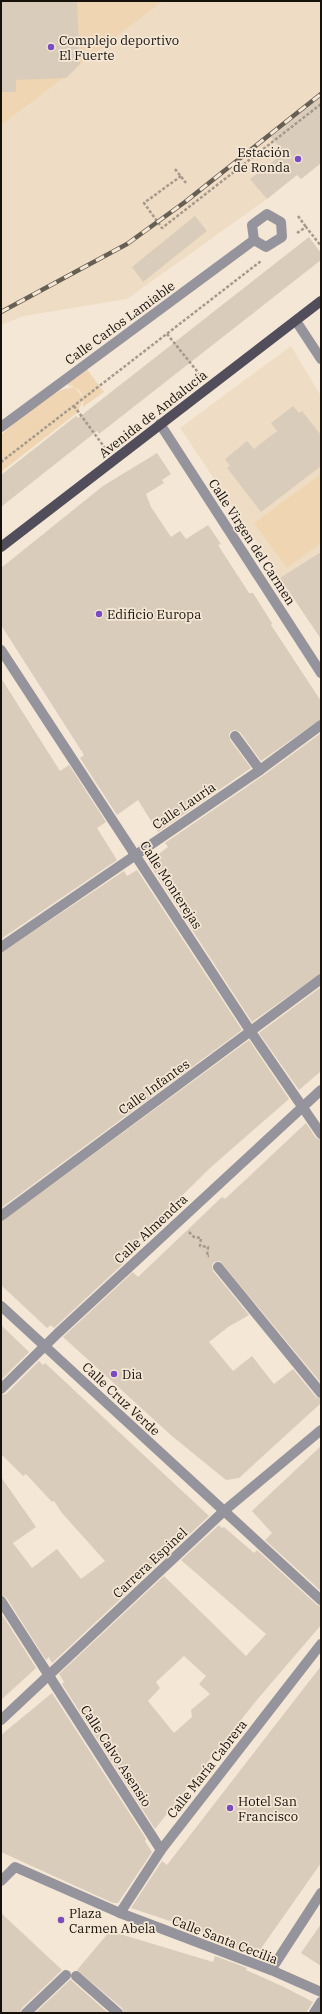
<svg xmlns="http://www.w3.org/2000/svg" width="322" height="2014" viewBox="0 0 322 2014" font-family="'IBM Plex Serif',serif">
<rect width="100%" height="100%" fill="#f5e7d5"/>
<g fill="#efdcc4">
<polygon points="1,1 321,1 321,163 301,179 297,175 267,199 127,299 24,316 1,325"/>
<polygon points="291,346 321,396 321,639 180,428"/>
</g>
<g fill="#f0d5b2">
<path d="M1 1H163C108 42 56 85 1 125Z"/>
<path d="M86 368 104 392 83 407V399L78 412 1 472V435C21 418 48 389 75 387L83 398C80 388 74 386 65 384Z"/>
<polygon points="321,474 321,543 287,568 254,523"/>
</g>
<g fill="#d9ccba" fill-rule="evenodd">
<polygon points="1,1 77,1 80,64 66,78 16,80 16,92 1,92"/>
<polygon points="321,97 321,163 301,179 297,175 267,199 250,179 280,156 276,151 280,148 271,137"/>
<polygon points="195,216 207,231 143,282 132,267"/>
<polygon points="309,237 321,253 321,260 99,434 97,431 1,507 1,475 76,416 78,418"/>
<polygon points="293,406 299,413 302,411 321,435 321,466 261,512 227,468 230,466 225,459 247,441 254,449 277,431 271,423"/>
<polygon points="157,453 171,474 162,480 164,483 146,494 151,507 171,537 180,531 186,539 208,525 221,544 218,545 249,593 253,593 272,623 271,625 321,701 321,719 261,761 240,732 235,730 231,731 229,734 230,740 251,768 158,832 138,800 117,815 80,758 84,755 1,625 1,568 103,486"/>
<polygon points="321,552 321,639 280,578"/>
<polygon points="1,678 60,771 69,765 106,822 97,828 117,860 1,939"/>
<polygon points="321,733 321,973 252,1022 148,862 168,847 165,843 264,775"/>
<polygon points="137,870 242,1030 1,1208 1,953 124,871 127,876"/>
<polygon points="321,987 321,1071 299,1090 259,1033"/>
<polygon points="249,1040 289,1099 210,1168 119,1258 124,1263 54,1328 51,1325 47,1328 1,1285 1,1222"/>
<polygon points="306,1123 316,1138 321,1140 321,1383 220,1261 214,1262 212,1265 213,1271 249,1315 228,1327 209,1342 233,1371 252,1356 274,1384 293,1369 316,1397 321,1399 321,1403 239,1478 226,1480 172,1436 63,1337 133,1272 138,1277 222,1197 225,1199"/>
<polygon points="1,1325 29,1352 1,1380"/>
<polygon points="39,1361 43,1365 45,1363 209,1516 52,1663 49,1657 46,1660 6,1597 1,1595 1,1477 36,1527 13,1543 32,1568 57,1549 81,1579 105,1561 62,1513 54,1501 52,1502 26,1474 23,1476 1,1454 1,1395 6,1394"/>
<polygon points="321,1446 321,1591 265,1540 272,1533 252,1511"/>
<path d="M219 1525 222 1528 224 1527 254 1553 257 1550 317 1605 321 1606V1625L256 1701 155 1829 62 1684 64 1682 59 1674 164 1576 246 1656 266 1634 181 1560ZM184 1656 206 1676 199 1684 210 1694 191 1710 192 1717 174 1733 148 1701 160 1688 156 1682Z"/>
<polygon points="1,1613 36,1668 1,1700"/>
<polygon points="321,1666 321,1863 255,1957 219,1943 221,1938 131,1908 162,1861 167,1865"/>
<polygon points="52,1693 146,1839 145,1841 152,1852 118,1903 113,1903 1,1852 1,1735"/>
<polygon points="1,1913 62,1970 22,2008 20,2013 1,2013"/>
<polygon points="321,1924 321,1966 301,1953"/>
<polygon points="110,1931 213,1962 215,1956 247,1968 246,1970 284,1987 313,2002 306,2013 124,2013 122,2008 77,1970"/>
<polygon points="71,1979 72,1981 108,2013 35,2013"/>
</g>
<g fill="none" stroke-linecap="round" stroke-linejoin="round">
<g stroke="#a4998b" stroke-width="2.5" stroke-dasharray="3 2" stroke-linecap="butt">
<polyline points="175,169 186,183"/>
<polyline points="181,176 144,203 162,228 321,104"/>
<polyline points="298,216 306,227"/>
<polyline points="297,233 306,227 321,246"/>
<polyline points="167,334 201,376"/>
<polyline points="74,406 105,448"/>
<polyline points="1,462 261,261"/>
<polyline points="189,1232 194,1237 201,1238 200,1246 208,1247 207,1256 209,1256"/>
</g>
<g stroke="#95939b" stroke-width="10">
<polygon points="267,214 281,222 282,237 266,247 254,240 252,225"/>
<polyline points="296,321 321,359"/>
<polyline points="160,424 321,673"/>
<polyline points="1,427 254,240"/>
<polyline points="1,650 251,1032 321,1134"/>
<polyline points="235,736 260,770"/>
<polyline points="1,947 260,770 321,725"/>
<polyline points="1,1216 321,979"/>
<polyline points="218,1267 321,1393"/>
<polyline points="1,1306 321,1600"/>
<polyline points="1,1389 58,1333 321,1090"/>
<polyline points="1,1601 161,1850"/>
<polyline points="1,1720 224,1511 321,1430"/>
<polyline points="1,1881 15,1867 120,1913 271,1970 321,1992"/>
<polyline points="120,1913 161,1850 321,1644"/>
<polyline points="271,1970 321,1893"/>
<polyline points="76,1976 118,2013"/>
<polyline points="26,2013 66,1975"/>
<polyline points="314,2013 321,2002"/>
</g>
<polyline stroke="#514d5b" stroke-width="10" points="1,547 321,301"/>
<g stroke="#675f54" stroke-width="4.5">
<polyline id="rail" points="1,312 127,244 185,202 321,94"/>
</g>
<use href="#rail" stroke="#f5e7d5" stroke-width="3" stroke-dasharray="9" stroke-linecap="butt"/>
</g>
<g fill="#794cc4" stroke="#f5e7d5" stroke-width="1.5">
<circle cx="51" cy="47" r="4"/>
<circle cx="298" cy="159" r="4"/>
<circle cx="99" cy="614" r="4"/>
<circle cx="114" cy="1374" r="4"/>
<circle cx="230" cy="1808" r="4"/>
<circle cx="61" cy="1920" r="4"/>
</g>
<g text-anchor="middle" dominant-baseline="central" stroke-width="3.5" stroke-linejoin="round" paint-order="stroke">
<g font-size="13" fill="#16110b" stroke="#f5e7d5" text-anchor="start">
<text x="59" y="40">Complejo deportivo<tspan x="59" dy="15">El Fuerte</tspan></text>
<text x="290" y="152" text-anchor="end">Estación<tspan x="290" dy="15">de Ronda</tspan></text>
<text x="107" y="614">Edificio Europa</text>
<text x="122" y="1374">Dia</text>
<text x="238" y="1801">Hotel San<tspan x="238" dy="15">Francisco</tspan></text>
<text x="69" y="1913">Plaza<tspan x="69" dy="15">Carmen Abela</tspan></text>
</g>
<g font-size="13" fill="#16110b" stroke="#f5e7d5">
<text transform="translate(120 323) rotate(-36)">Calle Carlos Lamiable</text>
<text transform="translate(153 414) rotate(-38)">Avenida de Andalucía</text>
<text transform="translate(252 542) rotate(57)">Calle Virgen del Carmen</text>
<text transform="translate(184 806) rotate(-34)">Calle Lauría</text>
<text transform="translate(171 885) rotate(57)">Calle Monterejas</text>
<text transform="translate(154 1087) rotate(-36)">Calle Infantes</text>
<text transform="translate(151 1229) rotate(-43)">Calle Almendra</text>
<text transform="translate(121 1399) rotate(43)">Calle Cruz Verde</text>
<text transform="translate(150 1563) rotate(-43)">Carrera Espinel</text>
<text transform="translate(116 1756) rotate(57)">Calle Calvo Asensio</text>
<text transform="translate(207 1769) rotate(-52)">Calle María Cabrera</text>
<text transform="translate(225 1940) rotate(21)">Calle Santa Cecilia</text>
</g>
</g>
<rect width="322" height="2014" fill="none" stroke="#16110b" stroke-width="4"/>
</svg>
